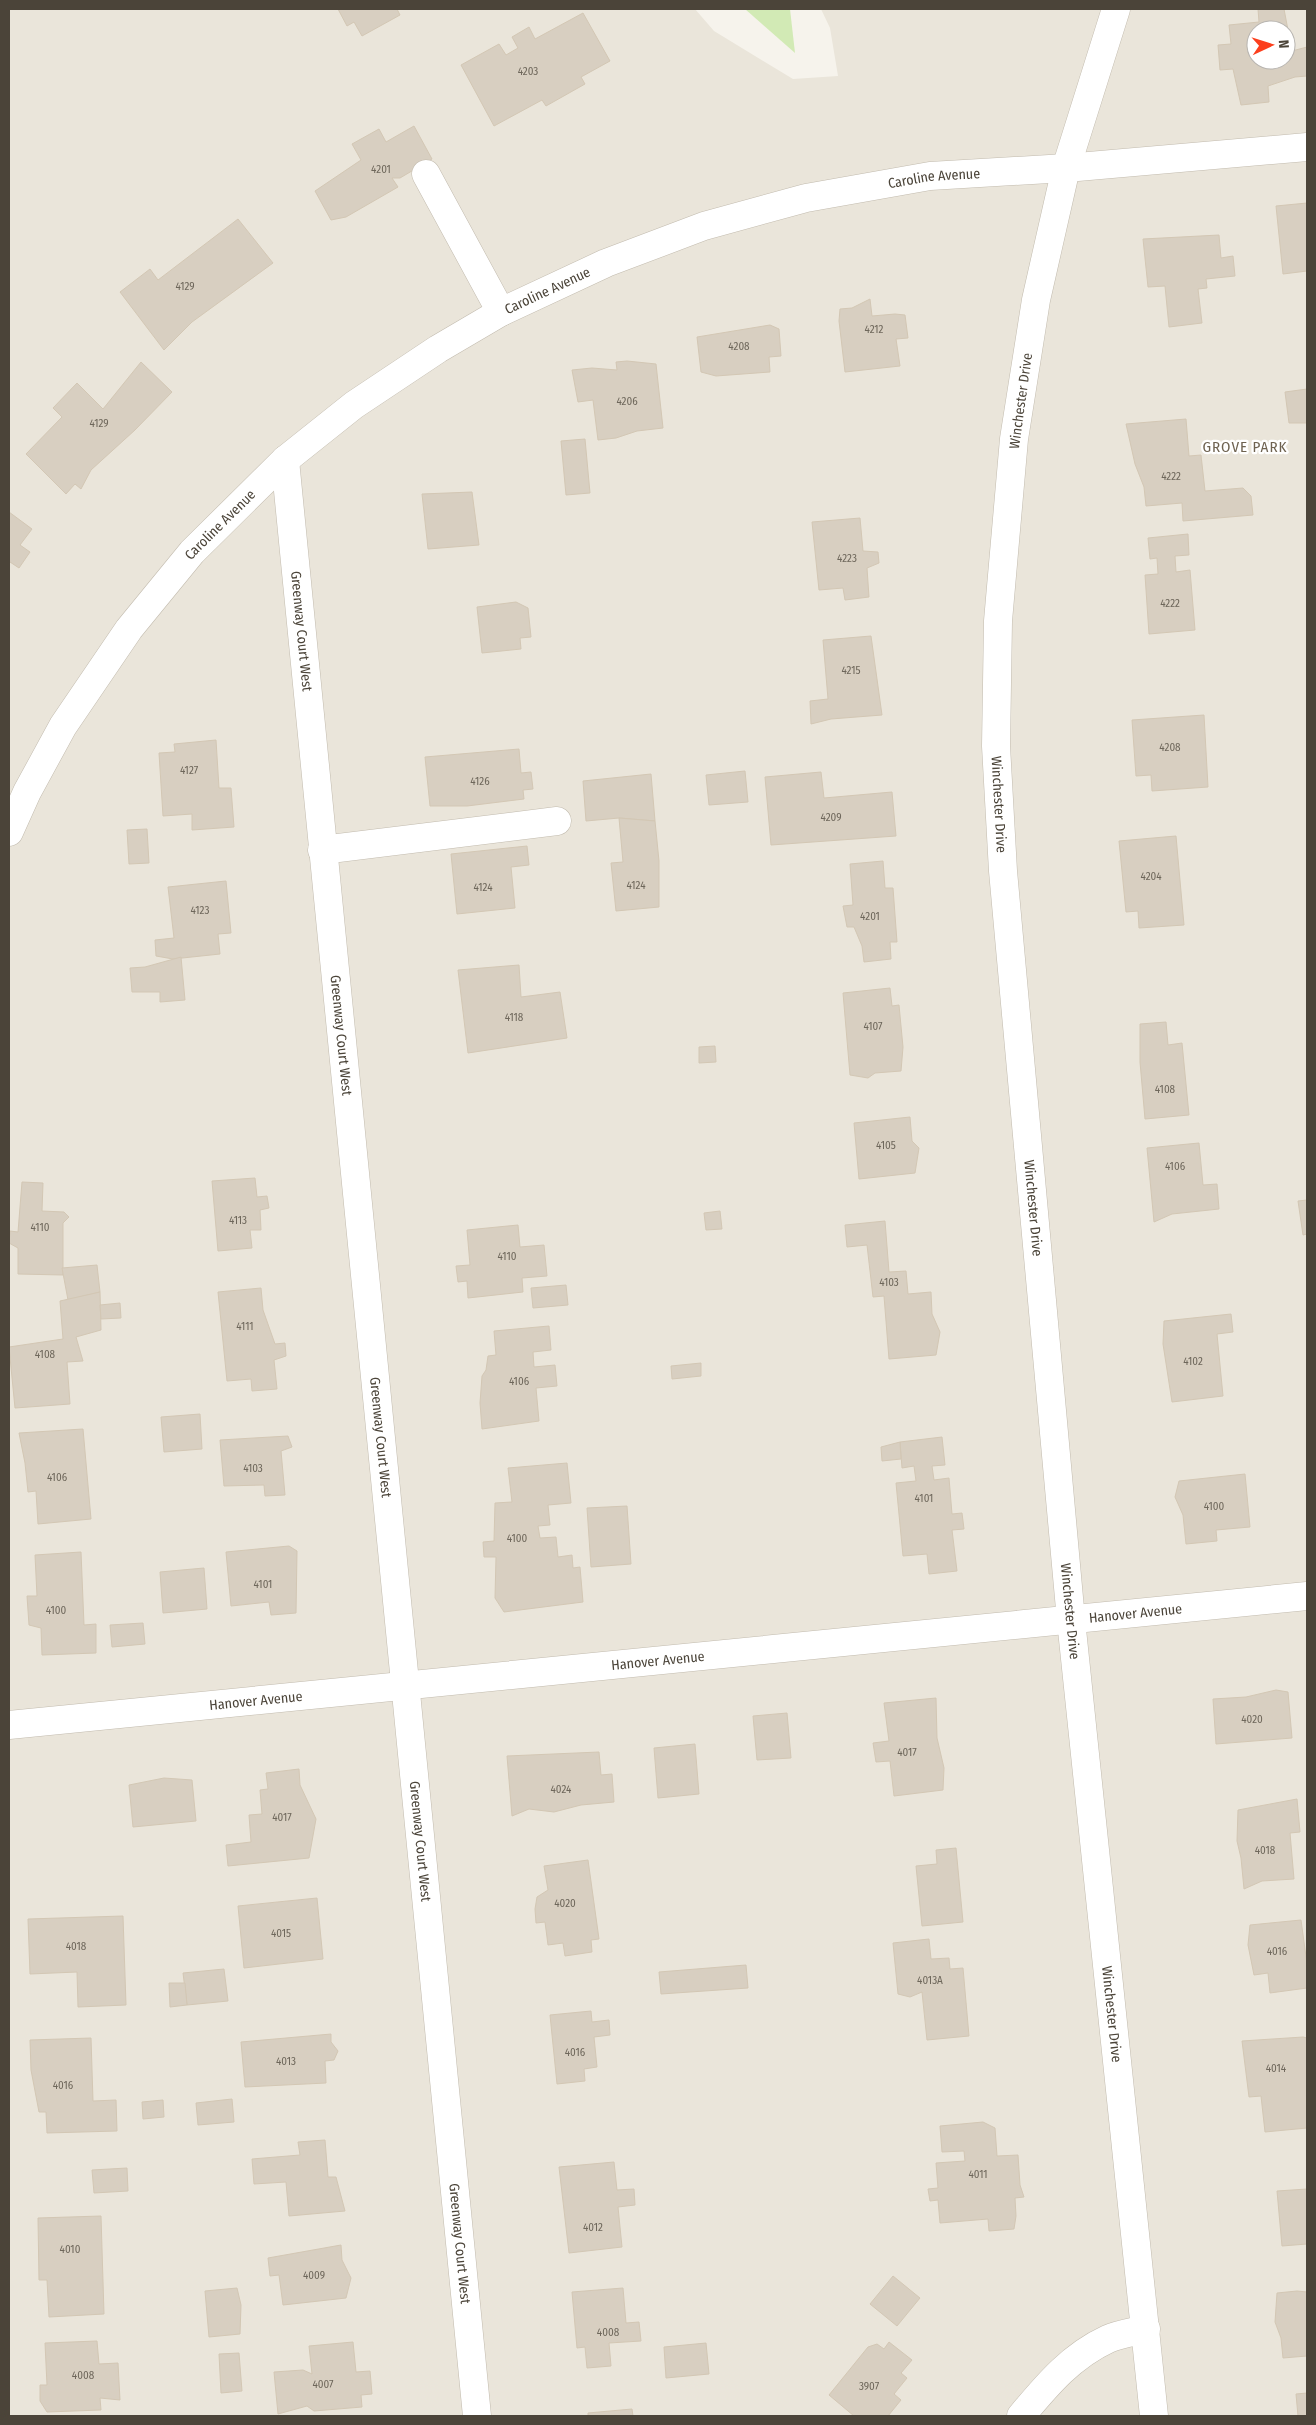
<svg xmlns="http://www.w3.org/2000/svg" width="1316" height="2425" viewBox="0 0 1316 2425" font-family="'Fira Sans Condensed',sans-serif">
<rect width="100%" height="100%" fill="#f6f3ec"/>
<path fill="#eae5da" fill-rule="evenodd" d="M9 9H695L714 31 793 79 838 76 830 28 821 9H1307V2416H9ZM1256 30H1286V60H1256Z"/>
<polygon fill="#d2eab5" points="745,9 790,9 795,53"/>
<g fill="#d8cfc1" stroke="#d3c7b4" fill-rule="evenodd">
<polygon points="338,9 397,9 400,15 362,36 354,22 347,26"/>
<path d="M1258 9H1284L1292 51 1307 47V76L1295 77 1268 86 1269 102 1241 105 1233 69 1220 70 1218 45 1231 44 1229 25 1259 22ZM1256 30H1286V60H1256Z"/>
<polygon points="583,13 610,61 581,77 585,84 546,106 542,100 494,126 461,65 499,44 506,55 518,48 512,37 529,27 535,39"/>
<polygon points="414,126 432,159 400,178 392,178 398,187 346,217 331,220 315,191 361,160 352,144 379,129 386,142"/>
<polygon points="1307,203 1307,271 1283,274 1276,206"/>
<polygon points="238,219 273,263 192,322 164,350 120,292 150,269 158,280"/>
<polygon points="1219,235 1221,258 1233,256 1235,276 1206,279 1207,288 1198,289 1202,323 1169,327 1165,286 1148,287 1143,239"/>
<polygon points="870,299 872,316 895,314 905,315 908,338 896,339 900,366 845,372 839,321 840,309 852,308"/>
<polygon points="770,325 779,329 781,356 769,357 770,372 716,376 701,372 697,337"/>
<polygon points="627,361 656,364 663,428 637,431 616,438 598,440 593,400 578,402 572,370 592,368 617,370 616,362"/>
<polygon points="141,362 172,392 135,430 91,470 81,489 75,484 66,494 26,454 62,417 53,408 77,383 103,409"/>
<polygon points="1307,389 1307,423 1289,423 1285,392"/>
<polygon points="1186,419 1189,456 1201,455 1205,491 1243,488 1251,496 1253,515 1183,521 1182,503 1146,506 1144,487 1135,464 1126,424"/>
<polygon points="585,439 590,493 566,495 561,441"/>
<polygon points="472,492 479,545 428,549 422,494"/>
<polygon points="9,512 32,529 20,545 30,552 19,568 10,562 9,564"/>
<polygon points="860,518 863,551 878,552 879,563 867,568 869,597 845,600 843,588 819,590 812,522"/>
<polygon points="1188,534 1189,555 1175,556 1176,572 1190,570 1195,630 1149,634 1145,575 1158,574 1157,558 1150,559 1148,538"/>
<polygon points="516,602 528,608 531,637 520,638 521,649 482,653 477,607"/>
<polygon points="871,636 882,715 831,719 811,724 810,701 828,699 823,640"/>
<polygon points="1204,715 1208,787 1152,791 1151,775 1136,776 1132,720"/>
<polygon points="216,740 219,788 231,788 234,827 192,830 192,814 163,816 159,753 175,752 174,744"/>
<polygon points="519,749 521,773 531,772 533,789 523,790 524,799 467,806 430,806 425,757"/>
<polygon points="745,771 748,802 709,805 706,775"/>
<polygon points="821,772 824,798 892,792 896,836 771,845 765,777"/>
<polygon points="651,774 655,821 619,818 586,821 583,781"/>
<polygon points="619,818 655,821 659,861 659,907 616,911 611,863 623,862"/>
<polygon points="147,829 149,863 129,864 127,830"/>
<polygon points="1176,836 1184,925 1139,928 1138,911 1126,912 1119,841"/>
<polygon points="527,846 529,865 511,867 515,908 457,914 451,854"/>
<polygon points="883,861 885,888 893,888 897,942 890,942 891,959 864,962 862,946 854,927 847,927 843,906 853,905 850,864"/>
<polygon points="226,881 231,933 218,934 220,954 173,959 156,956 155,940 174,938 168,887"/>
<polygon points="181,957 185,1000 160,1002 160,992 132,992 130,968 145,967"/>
<polygon points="519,965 521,997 560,992 567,1038 468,1053 458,970"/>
<polygon points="890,988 892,1006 899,1005 903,1047 901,1071 875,1073 868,1078 850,1075 843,993"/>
<polygon points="1166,1022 1168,1045 1182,1043 1189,1115 1145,1119 1140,1062 1140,1024"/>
<polygon points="715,1046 716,1062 699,1063 699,1047"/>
<polygon points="910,1117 912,1141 919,1148 915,1173 859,1179 854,1123"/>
<polygon points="1199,1143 1203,1185 1217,1184 1219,1209 1172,1214 1154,1222 1147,1148"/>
<polygon points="255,1178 257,1197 267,1196 269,1208 260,1210 261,1230 250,1230 252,1248 218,1251 212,1181"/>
<polygon points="22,1182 43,1183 42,1211 64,1212 69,1217 63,1223 63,1275 18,1274 18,1248 9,1243 10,1231 18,1232"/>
<polygon points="1307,1200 1307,1234 1303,1235 1298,1201"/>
<polygon points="720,1211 722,1229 706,1230 704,1213"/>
<polygon points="885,1221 889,1272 906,1271 908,1294 931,1292 932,1314 940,1332 936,1355 889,1359 884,1296 873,1297 867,1245 847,1247 845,1225"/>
<polygon points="518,1225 520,1247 544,1245 547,1276 522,1278 523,1292 468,1298 467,1281 458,1282 456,1266 470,1265 467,1230"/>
<polygon points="97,1265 100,1292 68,1300 62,1268"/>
<polygon points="566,1285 568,1305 533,1308 531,1288"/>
<polygon points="261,1288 263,1310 275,1344 285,1343 286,1356 274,1360 277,1389 252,1391 251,1379 227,1381 218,1292"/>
<polygon points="100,1292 101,1330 76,1337 83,1361 67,1362 70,1404 15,1408 9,1347 63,1339 60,1301"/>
<polygon points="120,1303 121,1318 101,1319 100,1305"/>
<polygon points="1231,1314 1233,1332 1217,1334 1223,1396 1172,1402 1163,1344 1164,1321"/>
<polygon points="549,1326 551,1350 533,1352 534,1367 555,1365 557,1386 536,1388 539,1421 482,1429 480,1403 482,1376 486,1370 488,1356 496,1355 494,1331"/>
<polygon points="701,1363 701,1376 672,1379 671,1366"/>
<polygon points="200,1414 202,1449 164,1452 161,1417"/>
<polygon points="83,1429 91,1519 38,1524 36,1491 28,1492 25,1463 19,1433"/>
<polygon points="288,1436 292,1447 281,1451 285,1495 265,1496 264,1485 224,1486 220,1440"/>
<polygon points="942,1437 945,1465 932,1466 934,1480 949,1478 952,1514 962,1513 964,1529 952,1530 957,1571 929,1574 927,1554 903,1556 896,1483 916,1481 914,1466 902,1468 900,1442"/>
<polygon points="900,1442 901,1459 882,1461 881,1447"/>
<polygon points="567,1463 571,1503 548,1505 550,1525 538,1526 540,1538 556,1537 558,1557 572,1555 573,1568 580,1567 583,1602 504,1612 495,1598 496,1557 484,1557 483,1542 494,1541 495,1503 512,1502 508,1468"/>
<polygon points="1245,1474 1250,1527 1216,1530 1217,1541 1186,1544 1183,1515 1175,1497 1179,1481"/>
<polygon points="627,1506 631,1564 591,1567 587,1508"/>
<polygon points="289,1546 297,1551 296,1613 271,1615 269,1602 231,1606 226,1552"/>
<polygon points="81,1552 84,1625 96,1624 96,1653 42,1655 41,1628 29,1625 27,1596 37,1596 35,1555"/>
<polygon points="204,1568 207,1609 163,1613 160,1572"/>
<polygon points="143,1623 145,1644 112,1647 110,1625"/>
<polygon points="1276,1690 1288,1692 1292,1738 1216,1744 1213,1699 1246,1697"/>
<polygon points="936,1698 937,1738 944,1768 943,1790 894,1796 890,1761 876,1762 873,1743 889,1741 884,1703"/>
<polygon points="787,1713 791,1758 757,1760 753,1716"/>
<polygon points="695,1744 699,1794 658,1798 654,1748"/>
<polygon points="599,1752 601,1775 612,1774 614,1802 581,1805 554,1812 529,1809 512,1816 507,1756"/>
<polygon points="299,1769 300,1785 316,1819 309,1858 228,1866 226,1845 251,1842 249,1815 262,1814 260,1790 268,1789 266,1773"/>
<polygon points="164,1778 192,1780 196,1821 133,1827 129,1785"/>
<polygon points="1297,1799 1300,1832 1290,1833 1294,1879 1262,1881 1244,1889 1241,1858 1237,1841 1238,1810"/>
<polygon points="956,1848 963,1922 922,1926 916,1866 937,1864 936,1850"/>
<polygon points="588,1860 599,1939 591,1940 592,1952 565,1956 563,1943 548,1945 545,1922 536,1923 535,1909 537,1897 548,1890 544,1866"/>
<polygon points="317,1898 323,1959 244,1968 238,1906"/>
<polygon points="123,1916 126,2005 78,2007 77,1972 30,1974 28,1919"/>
<polygon points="1301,1920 1307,1964 1307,1988 1270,1993 1268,1973 1254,1975 1248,1945 1250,1925"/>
<polygon points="929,1939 931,1959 949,1958 950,1969 963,1968 969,2036 927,2040 922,1992 910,1997 898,1994 893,1943"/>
<polygon points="746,1965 748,1988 661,1994 659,1972"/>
<polygon points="224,1969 228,2001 187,2005 183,1973"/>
<polygon points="169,1983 185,1983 187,2005 170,2007"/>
<polygon points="591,2011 592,2022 609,2020 610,2035 594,2037 597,2067 584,2069 585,2081 557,2084 550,2015"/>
<polygon points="331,2034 331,2042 338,2051 334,2060 325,2061 326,2083 245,2087 241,2042"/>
<polygon points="1303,2037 1307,2038 1307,2128 1265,2132 1261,2096 1249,2097 1242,2041"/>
<polygon points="91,2038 93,2101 116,2100 117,2131 47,2133 46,2112 39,2112 31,2070 30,2040"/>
<polygon points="232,2099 234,2122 198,2125 196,2103"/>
<polygon points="163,2100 164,2117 143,2119 142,2102"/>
<polygon points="983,2122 995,2128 997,2156 1018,2155 1020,2185 1024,2197 1015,2198 1016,2216 1014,2229 989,2231 988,2219 940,2223 938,2200 930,2201 928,2189 938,2188 936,2163 965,2161 964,2151 942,2152 940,2126"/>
<polygon points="325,2140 328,2177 336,2177 345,2211 289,2216 286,2182 254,2184 252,2159 300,2155 298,2142"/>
<polygon points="614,2162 617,2190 634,2189 635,2205 618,2207 622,2247 569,2253 559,2167"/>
<polygon points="127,2168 128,2191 94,2193 92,2170"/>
<polygon points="1307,2189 1307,2244 1282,2246 1277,2191"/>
<polygon points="101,2216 104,2314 49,2317 47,2280 39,2280 38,2218"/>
<polygon points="341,2245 342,2260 351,2278 346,2298 283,2305 279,2275 270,2276 268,2258"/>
<polygon points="893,2276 920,2298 897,2326 870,2304"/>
<polygon points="237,2288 241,2305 240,2334 209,2337 205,2291"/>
<polygon points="623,2288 626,2323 639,2322 641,2341 609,2343 611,2366 587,2368 585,2347 577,2348 572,2292"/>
<polygon points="1297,2291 1307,2292 1307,2356 1283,2358 1281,2338 1275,2322 1277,2293"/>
<polygon points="97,2341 99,2364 118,2363 120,2400 100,2398 101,2410 47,2412 40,2401 40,2385 47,2385 45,2343"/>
<polygon points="353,2342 356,2372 370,2371 372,2394 361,2395 362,2407 314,2411 307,2406 278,2414 274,2372 303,2370 312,2374 309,2346"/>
<polygon points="889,2342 912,2360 901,2373 907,2378 894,2394 901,2400 888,2416 854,2416 829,2395 868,2347 877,2344 884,2349"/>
<polygon points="706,2343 709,2374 666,2378 664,2347"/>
<polygon points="239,2353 242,2391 221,2393 219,2354"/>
<polygon points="1307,2393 1307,2416 1298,2416 1296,2394"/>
<polygon points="632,2409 633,2416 588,2416 588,2413"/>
</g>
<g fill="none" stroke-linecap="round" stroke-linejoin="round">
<g stroke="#c2bbae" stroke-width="29">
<g id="minor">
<path id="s1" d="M1116 9 1066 168 1036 300 1014 439 998 621 996 746 1003 871 1071 1620 1154 2416"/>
<polyline points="426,174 501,312"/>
<path id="s2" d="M285 460 477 2416"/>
<path id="s3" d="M9 832 27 792 63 726 129 629 192 552 285 460 354 405 438 349 501 312 606 263 704 226 806 198 930 176 1066 168 1307 147"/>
<polyline points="322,850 557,821"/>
<path id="s4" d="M9 1725 1307 1596"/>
<path d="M1021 2416C1047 2385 1071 2356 1108 2339 1119 2334 1134 2332 1146 2329"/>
</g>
</g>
<use href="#minor" stroke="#fff" stroke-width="28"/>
</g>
<g text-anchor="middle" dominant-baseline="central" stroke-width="4.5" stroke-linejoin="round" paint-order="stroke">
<g font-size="11" fill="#6e675b">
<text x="528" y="71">4203</text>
<text x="381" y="169">4201</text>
<text x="185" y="286">4129</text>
<text x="874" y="329">4212</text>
<text x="739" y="346">4208</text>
<text x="627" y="401">4206</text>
<text x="99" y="423">4129</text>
<text x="1171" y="476">4222</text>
<text x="847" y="558">4223</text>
<text x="1170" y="603">4222</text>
<text x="851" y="670">4215</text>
<text x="1170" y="747">4208</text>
<text x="189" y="770">4127</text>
<text x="480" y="781">4126</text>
<text x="831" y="817">4209</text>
<text x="1151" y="876">4204</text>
<text x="636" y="885">4124</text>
<text x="483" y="887">4124</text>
<text x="200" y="910">4123</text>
<text x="870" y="916">4201</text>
<text x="514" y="1017">4118</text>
<text x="873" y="1026">4107</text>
<text x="1165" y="1089">4108</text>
<text x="886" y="1145">4105</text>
<text x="1175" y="1166">4106</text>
<text x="238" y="1220">4113</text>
<text x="40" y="1227">4110</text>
<text x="507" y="1256">4110</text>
<text x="889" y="1282">4103</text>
<text x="245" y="1326">4111</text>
<text x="45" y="1354">4108</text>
<text x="1193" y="1361">4102</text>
<text x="519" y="1381">4106</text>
<text x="253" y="1468">4103</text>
<text x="57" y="1477">4106</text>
<text x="924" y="1498">4101</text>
<text x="1214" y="1506">4100</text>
<text x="517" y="1538">4100</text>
<text x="263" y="1584">4101</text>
<text x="56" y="1610">4100</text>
<text x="1252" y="1719">4020</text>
<text x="907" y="1752">4017</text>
<text x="561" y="1789">4024</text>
<text x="282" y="1817">4017</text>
<text x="1265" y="1850">4018</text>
<text x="565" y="1903">4020</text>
<text x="281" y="1933">4015</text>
<text x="76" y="1946">4018</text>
<text x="1277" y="1951">4016</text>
<text x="930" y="1980">4013A</text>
<text x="575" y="2052">4016</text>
<text x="286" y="2061">4013</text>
<text x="1276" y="2068">4014</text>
<text x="63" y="2085">4016</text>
<text x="978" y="2174">4011</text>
<text x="593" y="2227">4012</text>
<text x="70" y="2249">4010</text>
<text x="314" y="2275">4009</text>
<text x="608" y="2332">4008</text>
<text x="83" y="2375">4008</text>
<text x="323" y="2384">4007</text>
<text x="869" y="2386">3907</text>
</g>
<g font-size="14" fill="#4b4439" stroke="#fff">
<text stroke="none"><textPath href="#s3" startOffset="1185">Caroline Avenue</textPath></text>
<text stroke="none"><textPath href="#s3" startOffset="780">Caroline Avenue</textPath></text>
<text transform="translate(1021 401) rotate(-82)">Winchester Drive</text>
<text stroke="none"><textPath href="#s3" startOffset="375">Caroline Avenue</textPath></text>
<text stroke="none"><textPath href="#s2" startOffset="172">Greenway Court West</textPath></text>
<text stroke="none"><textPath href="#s1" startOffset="809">Winchester Drive</textPath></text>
<text stroke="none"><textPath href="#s2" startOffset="578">Greenway Court West</textPath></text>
<text stroke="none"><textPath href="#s1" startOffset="1214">Winchester Drive</textPath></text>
<text stroke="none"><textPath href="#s2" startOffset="982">Greenway Court West</textPath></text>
<text stroke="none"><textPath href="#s1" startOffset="1619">Winchester Drive</textPath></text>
<text stroke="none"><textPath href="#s4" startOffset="1132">Hanover Avenue</textPath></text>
<text stroke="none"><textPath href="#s4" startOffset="652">Hanover Avenue</textPath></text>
<text stroke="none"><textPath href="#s4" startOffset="248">Hanover Avenue</textPath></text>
<text stroke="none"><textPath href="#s2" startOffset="1388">Greenway Court West</textPath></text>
<text stroke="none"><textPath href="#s1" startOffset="2024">Winchester Drive</textPath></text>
<text stroke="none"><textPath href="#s2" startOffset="1792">Greenway Court West</textPath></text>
</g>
<g font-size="15" letter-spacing="1" fill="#6e6250" stroke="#fff">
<text x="1245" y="447">GROVE PARK</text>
</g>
</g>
<rect width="1316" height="2425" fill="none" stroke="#4b4439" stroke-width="20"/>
<g transform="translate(1271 45) rotate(86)"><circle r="24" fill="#ffffff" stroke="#b7b4b0"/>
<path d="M0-4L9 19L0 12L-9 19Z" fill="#fc3f1d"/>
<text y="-8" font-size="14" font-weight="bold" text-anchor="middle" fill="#4b4439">N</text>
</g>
</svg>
